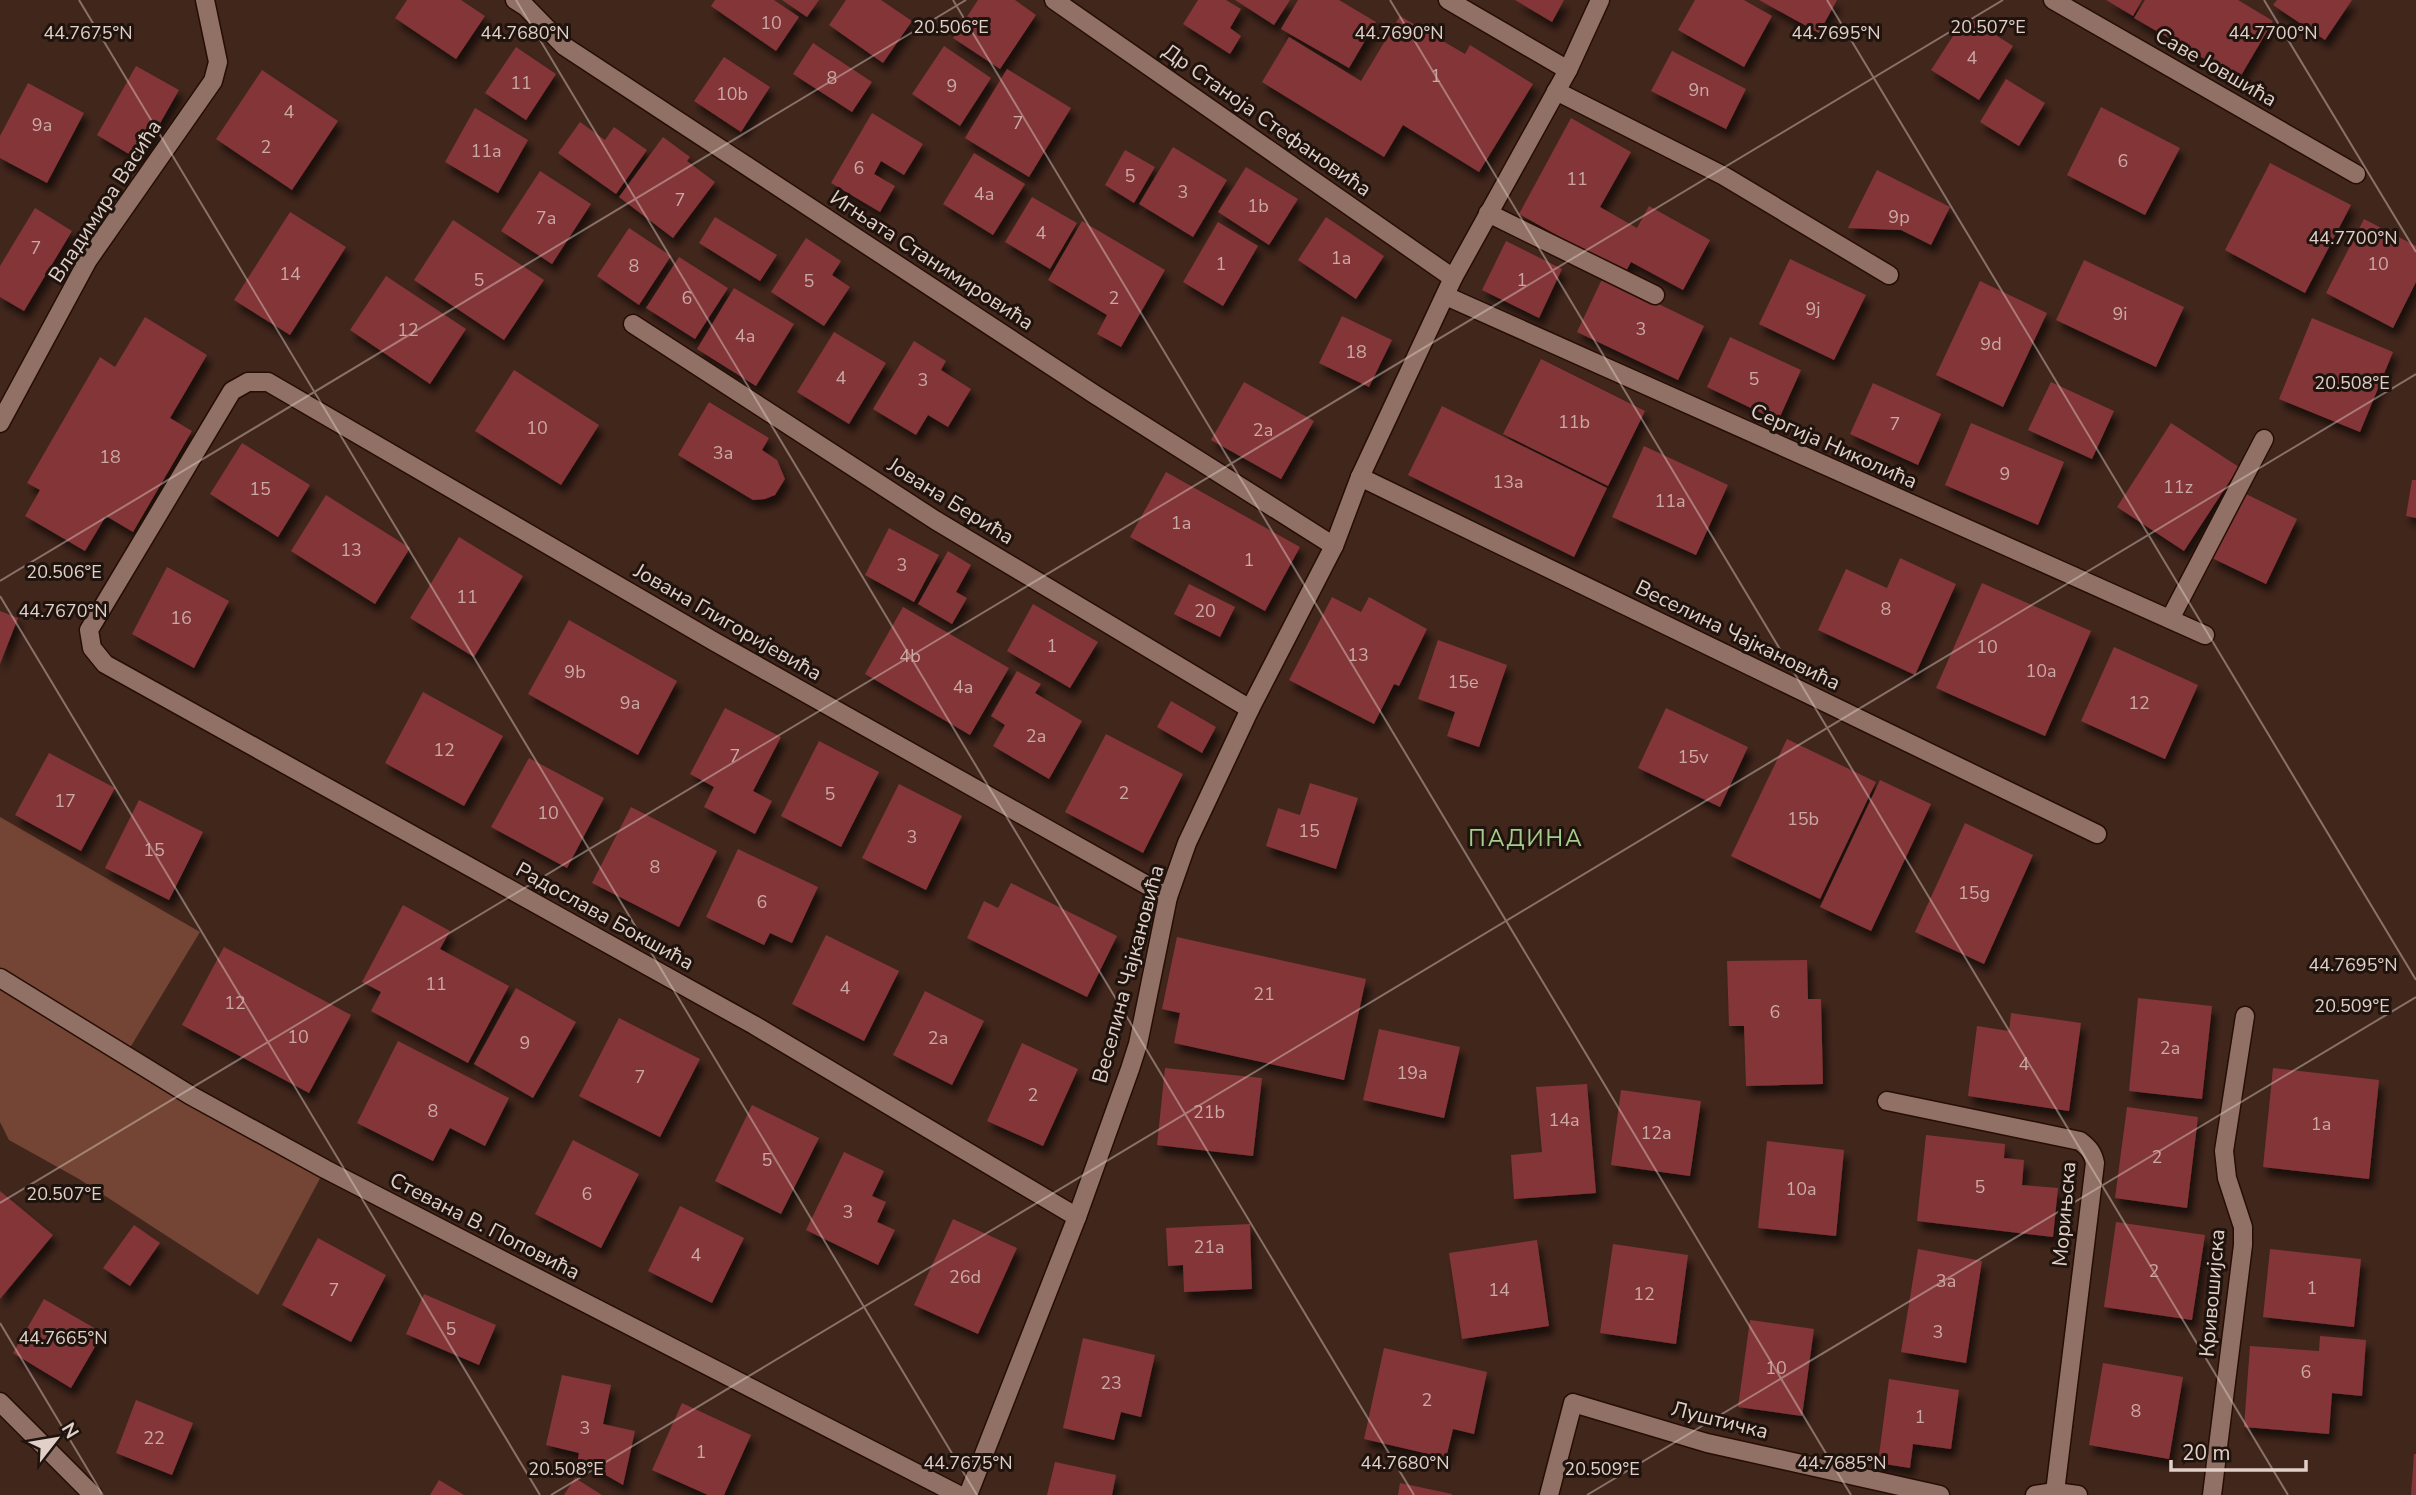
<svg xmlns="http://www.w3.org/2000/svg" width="2416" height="1495" viewBox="0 0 2416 1495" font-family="'Nunito Sans',sans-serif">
<defs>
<filter id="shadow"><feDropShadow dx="4.5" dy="8" stdDeviation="3.5" flood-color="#0009"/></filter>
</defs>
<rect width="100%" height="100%" fill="#41261c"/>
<polygon fill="#744534" points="0,817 200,932 125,1056 325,1169 258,1295 79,1179 9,1140 0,1122"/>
<g fill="#833538" filter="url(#shadow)">
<polygon points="407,0 461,0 485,16 456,59 395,18"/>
<polygon points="715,0 774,0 799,17 776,51 711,6"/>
<polygon points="782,0 819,0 807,17"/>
<polygon points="846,0 881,0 912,21 883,63 829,25"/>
<polygon points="978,0 1015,0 1036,15 1000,69 953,38"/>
<polygon points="1198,0 1226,0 1241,9 1230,28 1241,36 1230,54 1183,24"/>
<polygon points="1235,0 1290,0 1274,25"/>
<polygon points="1298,0 1339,0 1376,22 1349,68 1281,29"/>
<polygon points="1515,0 1564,0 1552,22"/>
<polygon points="1695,0 1744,0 1772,16 1744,67 1678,30"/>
<polygon points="1759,0 1837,0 1819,33"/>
<polygon points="2106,0 2142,0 2133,16"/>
<polygon points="2145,0 2238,0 2273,21 2239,79 2134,18"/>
<polygon points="2277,0 2352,0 2325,40 2273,5"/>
<polygon points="1400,16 1465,54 1470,45 1533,84 1479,172 1403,125 1384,157 1262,82 1289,37 1361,81"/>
<polygon points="1966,16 2013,46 1979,100 1931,70"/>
<polygon points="813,43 872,82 852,112 793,74"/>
<polygon points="944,46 991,78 960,126 912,94"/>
<polygon points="516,47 556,74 526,120 485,93"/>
<polygon points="1672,51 1746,89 1726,129 1651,91"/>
<polygon points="724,57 770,87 741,132 694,101"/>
<polygon points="136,66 179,90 139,160 97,135"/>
<polygon points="1007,69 1071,108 1029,177 965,138"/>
<polygon points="262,70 338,121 292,190 216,139"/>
<polygon points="2006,79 2045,103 2019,146 1980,122"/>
<polygon points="28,83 84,113 47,183 0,158 0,136"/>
<polygon points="2101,107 2180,148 2145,215 2067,175"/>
<polygon points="475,108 528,140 498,193 445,162"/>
<polygon points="872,113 923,144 904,175 881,161 874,174 895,186 880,212 831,183"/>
<polygon points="1571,118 1631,152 1600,207 1637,228 1649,206 1710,240 1683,290 1631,262 1625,273 1519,214"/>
<polygon points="580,122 605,140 614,127 647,150 616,194 558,153"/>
<polygon points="663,137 690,157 687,161 715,182 673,238 619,197"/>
<polygon points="1173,147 1227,180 1193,237 1139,204"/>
<polygon points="1125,150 1155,167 1134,203 1105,185"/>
<polygon points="974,153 1025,184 993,235 943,204"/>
<polygon points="2270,163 2351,205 2305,293 2225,250"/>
<polygon points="1246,167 1298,199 1269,245 1218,212"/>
<polygon points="1877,170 1950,207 1931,245 1901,230 1848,228"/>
<polygon points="540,171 591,204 552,264 501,231"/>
<polygon points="1032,197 1077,223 1050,269 1005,242"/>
<polygon points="35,208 72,231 24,311 0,297 0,266"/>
<polygon points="290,212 346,247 290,335 234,300"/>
<polygon points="715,217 777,255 760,281 699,243"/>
<polygon points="1326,217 1384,256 1356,299 1298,260"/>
<polygon points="2364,219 2416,246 2416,282 2393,328 2326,293"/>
<polygon points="453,220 544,280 504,340 414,280"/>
<polygon points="1082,221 1165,270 1121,347 1097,334 1107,315 1048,280"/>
<polygon points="1218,222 1258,246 1223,306 1183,282"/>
<polygon points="629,228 671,256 639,305 597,276"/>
<polygon points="806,238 841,261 832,275 850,287 824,326 771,292"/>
<polygon points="1506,241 1562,269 1539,318 1482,290"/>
<polygon points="679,257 728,288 695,339 646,308"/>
<polygon points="1790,259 1866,295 1834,360 1759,324"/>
<polygon points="2084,260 2184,307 2156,367 2056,320"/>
<polygon points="386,276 466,329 430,384 350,330"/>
<polygon points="1603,277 1704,326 1678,380 1577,332"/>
<polygon points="1980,281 2047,313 2003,407 1936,375"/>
<polygon points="734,288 794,324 756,386 697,349"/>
<polygon points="1342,316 1392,340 1369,387 1319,363"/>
<polygon points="145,317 207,355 170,418 192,431 133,532 106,516 85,551 25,516 40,490 27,483 100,357 115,367"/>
<polygon points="2312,318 2393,352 2360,432 2279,399"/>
<polygon points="834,332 886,363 849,424 797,392"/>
<polygon points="1730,337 1801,370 1778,421 1707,387"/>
<polygon points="914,341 946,361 941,370 971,389 948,427 928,415 916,435 873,409"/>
<polygon points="1541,359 1645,411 1608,486 1503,434"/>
<polygon points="514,370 599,425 561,485 475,431"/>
<polygon points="1244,382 1314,421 1281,479 1211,440"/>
<polygon points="2051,382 2114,411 2092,459 2028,430"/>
<polygon points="1873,383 1941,414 1918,465 1850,434"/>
<polygon points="709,402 769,438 762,450 777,460 785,479 775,495 765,499 753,500 678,455"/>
<polygon points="1442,406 1607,488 1574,557 1408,475"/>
<polygon points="1971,423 2064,462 2038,525 1945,485"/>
<polygon points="2171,423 2239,467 2184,551 2117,507"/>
<polygon points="242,443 310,485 278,537 210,494"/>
<polygon points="1644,446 1728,485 1696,555 1612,517"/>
<polygon points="1166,472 1300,547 1265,611 1130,537"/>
<polygon points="2412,480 2416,480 2416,518 2406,516"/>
<polygon points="2244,493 2297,519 2266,584 2212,558"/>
<polygon points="326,495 410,548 375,604 291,551"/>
<polygon points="889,528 939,555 914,602 865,575"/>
<polygon points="459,537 523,576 474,657 410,618"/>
<polygon points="948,551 971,565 956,592 967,598 952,624 918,604"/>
<polygon points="1900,558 1956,584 1915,675 1818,630 1846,569 1887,588"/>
<polygon points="167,567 229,601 194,668 132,634"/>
<polygon points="1982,583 2091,631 2045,736 1936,688"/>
<polygon points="1189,584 1235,607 1220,637 1174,614"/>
<polygon points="1332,597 1361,612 1369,597 1427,629 1399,686 1394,684 1374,724 1289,680"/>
<polygon points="1033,604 1098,642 1070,688 1007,651"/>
<polygon points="903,607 1009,668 970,735 865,674"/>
<polygon points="0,611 18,618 0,664"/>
<polygon points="569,620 677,681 638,755 528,694"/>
<polygon points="1438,640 1507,665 1479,747 1447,736 1455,712 1418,699"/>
<polygon points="2114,647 2198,685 2165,759 2081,721"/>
<polygon points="1017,671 1041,684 1035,693 1082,721 1049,779 993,746 1005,725 991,716"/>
<polygon points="423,692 503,736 464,806 385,763"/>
<polygon points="1171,701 1216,727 1202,753 1157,727"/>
<polygon points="725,708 781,737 753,791 772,801 755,834 704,807 714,787 690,774"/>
<polygon points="1666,708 1748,747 1720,807 1638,768"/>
<polygon points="1106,734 1183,774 1143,853 1065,812"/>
<polygon points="1787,739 1876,782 1820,899 1731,856"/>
<polygon points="819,741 879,772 841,847 781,816"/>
<polygon points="49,753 115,788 81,851 15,815"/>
<polygon points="529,758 604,798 567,868 491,827"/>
<polygon points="1880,780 1931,804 1871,931 1820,907"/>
<polygon points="1310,783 1358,798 1336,869 1266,846 1278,808 1300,815"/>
<polygon points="899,784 962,816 926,890 862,858"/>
<polygon points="139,800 203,832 169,900 105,868"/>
<polygon points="631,807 717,851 679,927 592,883"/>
<polygon points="1965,823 2033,855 1984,964 1915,932"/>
<polygon points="738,849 818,887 792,943 770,933 764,945 706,917"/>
<polygon points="1011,883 1117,936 1087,997 967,938 984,901 998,908"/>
<polygon points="403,905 450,931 440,949 509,986 468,1063 371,1011 381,992 362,982"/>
<polygon points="826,935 899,971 864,1041 792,1004"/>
<polygon points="1177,937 1366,979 1344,1080 1174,1043 1180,1013 1162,1009"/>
<polygon points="224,947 351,1015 309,1093 182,1025"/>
<polygon points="1807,960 1808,999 1821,999 1823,1084 1746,1086 1744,1026 1729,1026 1727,961"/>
<polygon points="516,988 576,1022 533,1098 474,1064"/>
<polygon points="925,991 984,1021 952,1085 893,1055"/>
<polygon points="2138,998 2212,1006 2202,1099 2129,1091"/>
<polygon points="2011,1013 2081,1023 2069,1111 1968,1096 1977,1026 2009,1031"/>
<polygon points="619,1018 700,1059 660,1137 579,1096"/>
<polygon points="1379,1029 1460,1047 1444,1118 1363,1100"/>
<polygon points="398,1041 509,1098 485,1146 450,1128 433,1161 357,1123"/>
<polygon points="1022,1043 1078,1069 1043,1146 987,1121"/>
<polygon points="1165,1068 1262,1078 1253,1156 1157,1145"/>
<polygon points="2273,1068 2379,1080 2369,1179 2263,1167"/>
<polygon points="1587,1084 1596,1193 1514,1199 1511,1155 1542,1152 1536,1087"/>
<polygon points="1621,1090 1701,1101 1690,1176 1611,1165"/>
<polygon points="752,1105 819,1138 781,1214 715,1181"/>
<polygon points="2127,1107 2198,1117 2187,1208 2115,1198"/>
<polygon points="1926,1135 2005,1144 2004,1158 2024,1160 2022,1185 2058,1188 2053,1237 1917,1221"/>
<polygon points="573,1140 639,1174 601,1248 535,1214"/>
<polygon points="1767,1141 1844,1150 1836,1236 1758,1228"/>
<polygon points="844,1152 884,1171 872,1196 886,1202 877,1222 895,1230 878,1265 806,1230"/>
<polygon points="0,1191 53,1235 0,1299"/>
<polygon points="680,1206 744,1238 712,1303 648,1271"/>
<polygon points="953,1219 1017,1248 978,1334 914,1305"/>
<polygon points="2116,1222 2205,1235 2192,1320 2104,1307"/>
<polygon points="1250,1224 1252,1289 1184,1292 1183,1265 1168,1266 1166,1228"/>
<polygon points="134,1225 160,1243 130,1286 103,1268"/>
<polygon points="318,1238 386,1275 351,1342 282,1305"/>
<polygon points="1537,1240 1549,1326 1462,1339 1449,1253"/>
<polygon points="1613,1244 1688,1255 1676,1344 1600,1333"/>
<polygon points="1918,1249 1982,1261 1966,1363 1901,1352"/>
<polygon points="2270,1249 2361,1259 2354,1327 2263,1317"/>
<polygon points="424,1294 496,1325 479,1365 406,1334"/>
<polygon points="44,1299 103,1333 71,1388 13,1353"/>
<polygon points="1750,1320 1814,1329 1802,1416 1738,1407"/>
<polygon points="2320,1336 2366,1340 2362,1396 2332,1393 2329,1434 2244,1427 2250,1346 2319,1351"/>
<polygon points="1083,1338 1155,1355 1141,1417 1121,1412 1114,1440 1063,1428"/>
<polygon points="1384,1348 1487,1372 1474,1434 1453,1429 1446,1458 1364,1439"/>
<polygon points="2103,1363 2183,1377 2169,1459 2089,1445"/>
<polygon points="562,1375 611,1385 603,1424 635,1431 623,1485 578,1459 579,1453 546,1445"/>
<polygon points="1889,1379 1959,1390 1951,1449 1913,1444 1910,1468 1878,1463"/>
<polygon points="136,1400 193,1423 172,1475 116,1453"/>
<polygon points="682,1403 751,1435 724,1495 708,1495 652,1470"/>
<polygon points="2414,1454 2416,1454 2416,1495 2411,1495"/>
<polygon points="1055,1462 1116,1475 1112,1495 1047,1495"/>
<polygon points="575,1478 602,1495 564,1495"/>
<polygon points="439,1480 464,1495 430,1495"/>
<polygon points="1400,1483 1452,1494 1452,1495 1398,1495"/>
</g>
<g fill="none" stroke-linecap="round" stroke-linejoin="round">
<g stroke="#260e05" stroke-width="21">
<g id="minor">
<polyline points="515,0 526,7 564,46 1094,394 1334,546"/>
<polyline points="1054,0 1453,278"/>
<polyline points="1448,0 1568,70"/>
<polyline points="2053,0 2356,174"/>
<polyline points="1556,91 1724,176 1889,275"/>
<polyline points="1488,213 1655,295"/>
<polyline points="1446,296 2205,635"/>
<polyline points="633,324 935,520 1250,709"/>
<polyline points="0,423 88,260 213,81 218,62 205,0"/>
<polyline points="1360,477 2097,834"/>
<polyline points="2170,619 2264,439"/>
<polyline points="0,978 190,1095 325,1169 959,1495"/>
<path d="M1887 1101 2080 1141C2089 1148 2093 1153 2095 1163L2055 1492"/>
<polyline points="1077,1217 754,1025 105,664 92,648 89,630 232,391 248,382 268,382 715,642 1168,897"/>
<polyline points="0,1402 93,1495"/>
<polyline points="968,1495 1077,1217 1130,1069 1138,1044 1168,897 1187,843 1250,709 1334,546 1360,477 1453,278 1568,70 1600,0"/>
<polyline points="1549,1495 1573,1403 1707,1443 1940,1495"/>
<polyline points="2035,1495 2055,1492 2078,1495"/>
<polyline points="2212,1495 2243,1245 2243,1227 2227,1178 2224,1151 2245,1016"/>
</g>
</g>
<use href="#minor" stroke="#917165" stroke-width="18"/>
</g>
<path fill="none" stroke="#e1cfc8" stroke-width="2" stroke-opacity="0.45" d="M79 0 977 1495M516 0 1414 1495M953 0 1851 1495M1390 0 2288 1495M1827 0 2416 980M2264 0 2416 252M0 581 966 0M0 596 540 1495M0 1203 2003 0M0 1323 103 1495M551 1495 2416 374M1587 1495 2416 997"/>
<g text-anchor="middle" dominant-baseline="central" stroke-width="6" stroke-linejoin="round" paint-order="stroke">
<g font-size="18" fill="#caa8a4">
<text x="771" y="23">10</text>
<text x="1972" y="58">4</text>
<text x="1436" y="76">1</text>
<text x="832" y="78">8</text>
<text x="521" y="83">11</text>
<text x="952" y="86">9</text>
<text x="1699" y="90">9n</text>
<text x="732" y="94">10b</text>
<text x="289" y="112">4</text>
<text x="1018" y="123">7</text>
<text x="42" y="125">9a</text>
<text x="266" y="147">2</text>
<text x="486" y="151">11a</text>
<text x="2123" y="161">6</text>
<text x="859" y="168">6</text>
<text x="1130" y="176">5</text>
<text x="1577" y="179">11</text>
<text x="1183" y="192">3</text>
<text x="984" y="194">4a</text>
<text x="680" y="200">7</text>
<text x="1258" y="206">1b</text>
<text x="1899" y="217">9p</text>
<text x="546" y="218">7a</text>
<text x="1041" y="233">4</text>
<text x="36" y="248">7</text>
<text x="1341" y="258">1a</text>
<text x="1221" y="264">1</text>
<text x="2378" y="264">10</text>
<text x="634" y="266">8</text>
<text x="290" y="274">14</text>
<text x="479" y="280">5</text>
<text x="1522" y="280">1</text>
<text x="809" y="281">5</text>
<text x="687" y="298">6</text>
<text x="1114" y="298">2</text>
<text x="1813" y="309">9j</text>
<text x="2120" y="314">9i</text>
<text x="1641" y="329">3</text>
<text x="408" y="330">12</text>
<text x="745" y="336">4a</text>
<text x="1991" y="344">9d</text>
<text x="1356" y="352">18</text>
<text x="841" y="378">4</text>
<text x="1754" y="379">5</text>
<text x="923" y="380">3</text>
<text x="1574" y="422">11b</text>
<text x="1895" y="424">7</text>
<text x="537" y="428">10</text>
<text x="1263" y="430">2a</text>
<text x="723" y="453">3a</text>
<text x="110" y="457">18</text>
<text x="2005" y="474">9</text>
<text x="1508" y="482">13a</text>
<text x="2178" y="487">11z</text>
<text x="260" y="489">15</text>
<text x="1670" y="501">11a</text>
<text x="1181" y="523">1a</text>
<text x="351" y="550">13</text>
<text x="1249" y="560">1</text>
<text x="902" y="565">3</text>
<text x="467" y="597">11</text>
<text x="1886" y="609">8</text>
<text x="1205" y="611">20</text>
<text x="181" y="618">16</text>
<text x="1052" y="646">1</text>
<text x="1987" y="647">10</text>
<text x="1358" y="655">13</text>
<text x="910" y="656">4b</text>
<text x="2041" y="671">10a</text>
<text x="575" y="672">9b</text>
<text x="1463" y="682">15e</text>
<text x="963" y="687">4a</text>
<text x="630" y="703">9a</text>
<text x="2139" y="703">12</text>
<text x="1036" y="736">2a</text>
<text x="444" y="750">12</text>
<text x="735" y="756">7</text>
<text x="1693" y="757">15v</text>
<text x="1124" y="793">2</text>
<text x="830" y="794">5</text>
<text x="65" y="801">17</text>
<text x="548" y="813">10</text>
<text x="1803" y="819">15b</text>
<text x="1309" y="831">15</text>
<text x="912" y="837">3</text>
<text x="154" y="850">15</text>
<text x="655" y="867">8</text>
<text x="1974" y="893">15g</text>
<text x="762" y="902">6</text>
<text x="436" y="984">11</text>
<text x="845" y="988">4</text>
<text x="1264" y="994">21</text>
<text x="235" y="1003">12</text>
<text x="1775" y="1012">6</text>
<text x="298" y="1037">10</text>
<text x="938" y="1038">2a</text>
<text x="525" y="1043">9</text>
<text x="2170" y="1048">2a</text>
<text x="2024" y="1064">4</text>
<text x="1412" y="1073">19a</text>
<text x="640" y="1077">7</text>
<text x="1033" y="1095">2</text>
<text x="433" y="1111">8</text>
<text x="1209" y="1112">21b</text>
<text x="1564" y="1120">14a</text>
<text x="2321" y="1124">1a</text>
<text x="1656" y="1133">12a</text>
<text x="2157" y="1157">2</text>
<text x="767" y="1160">5</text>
<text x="1980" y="1187">5</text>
<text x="1801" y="1189">10a</text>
<text x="587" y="1194">6</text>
<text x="848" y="1212">3</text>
<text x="1209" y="1247">21a</text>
<text x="696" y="1255">4</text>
<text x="2154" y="1271">2</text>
<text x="965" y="1277">26d</text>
<text x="1946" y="1281">3a</text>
<text x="2312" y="1288">1</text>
<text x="334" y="1290">7</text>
<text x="1499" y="1290">14</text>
<text x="1644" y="1294">12</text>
<text x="451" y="1329">5</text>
<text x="1938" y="1332">3</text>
<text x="1776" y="1368">10</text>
<text x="2306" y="1372">6</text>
<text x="1111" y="1383">23</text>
<text x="1427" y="1400">2</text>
<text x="2136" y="1411">8</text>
<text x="1920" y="1417">1</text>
<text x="585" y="1428">3</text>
<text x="154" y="1438">22</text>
<text x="701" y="1452">1</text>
</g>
<g font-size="21" fill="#e1cfc8" stroke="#1f130e">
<text transform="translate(2216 67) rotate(30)">Саве Јовшића</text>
<text transform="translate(1267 120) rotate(35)">Др Станоја Стефановића</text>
<text transform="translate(105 201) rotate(-57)">Владимира Васића</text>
<text transform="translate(932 260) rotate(33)">Игњата Станимировића</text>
<text transform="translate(1834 446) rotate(24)">Сергија Николића</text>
<text transform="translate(951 501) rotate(32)">Јована Берића</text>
<text transform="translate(728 622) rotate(30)">Јована Глигоријевића</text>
<text transform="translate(1738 635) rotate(26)">Веселина Чајкановића</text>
<text transform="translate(605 916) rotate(29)">Радослава Бокшића</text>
<text transform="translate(1128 974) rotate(-75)">Веселина Чајкановића</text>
<text transform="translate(2064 1214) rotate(-85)">Морињска</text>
<text transform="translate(485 1226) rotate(27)">Стевана В. Поповића</text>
<text transform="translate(2212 1293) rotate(-85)">Кривошијска</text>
<text transform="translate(1720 1420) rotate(14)">Луштичка</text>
</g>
<g font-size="23" letter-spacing="2" fill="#a5ce8c" stroke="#1f130e">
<text x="1526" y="838">ПАДИНА</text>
</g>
</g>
<g font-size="18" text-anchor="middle" fill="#e1cfc8" stroke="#1f130e" stroke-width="6" stroke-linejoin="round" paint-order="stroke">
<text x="1988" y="33">20.507°E</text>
<text x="951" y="33">20.506°E</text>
<text x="88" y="39">44.7675°N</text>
<text x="525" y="39">44.7680°N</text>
<text x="1399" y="39">44.7690°N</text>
<text x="1836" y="39">44.7695°N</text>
<text x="2273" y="39">44.7700°N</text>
<text x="2353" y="244">44.7700°N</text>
<text x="2352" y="389">20.508°E</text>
<text x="64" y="578">20.506°E</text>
<text x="63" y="617">44.7670°N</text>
<text x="2353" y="971">44.7695°N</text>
<text x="2352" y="1012">20.509°E</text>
<text x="64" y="1200">20.507°E</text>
<text x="63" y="1344">44.7665°N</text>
<text x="968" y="1469">44.7675°N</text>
<text x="1405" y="1469">44.7680°N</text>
<text x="1842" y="1469">44.7685°N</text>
<text x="566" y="1475">20.508°E</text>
<text x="1602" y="1475">20.509°E</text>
</g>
<g transform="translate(56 1439) rotate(59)" stroke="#1f130e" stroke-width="5" paint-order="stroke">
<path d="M0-5L12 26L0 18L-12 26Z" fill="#e1cfc8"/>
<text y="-10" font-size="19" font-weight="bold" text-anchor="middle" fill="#e1cfc8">N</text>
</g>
<path d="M2171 1460v10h135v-10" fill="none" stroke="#e1cfc8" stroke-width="3.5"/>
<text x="2182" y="1460" font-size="21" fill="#e1cfc8" stroke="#1f130e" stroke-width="5" paint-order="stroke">20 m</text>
</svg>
